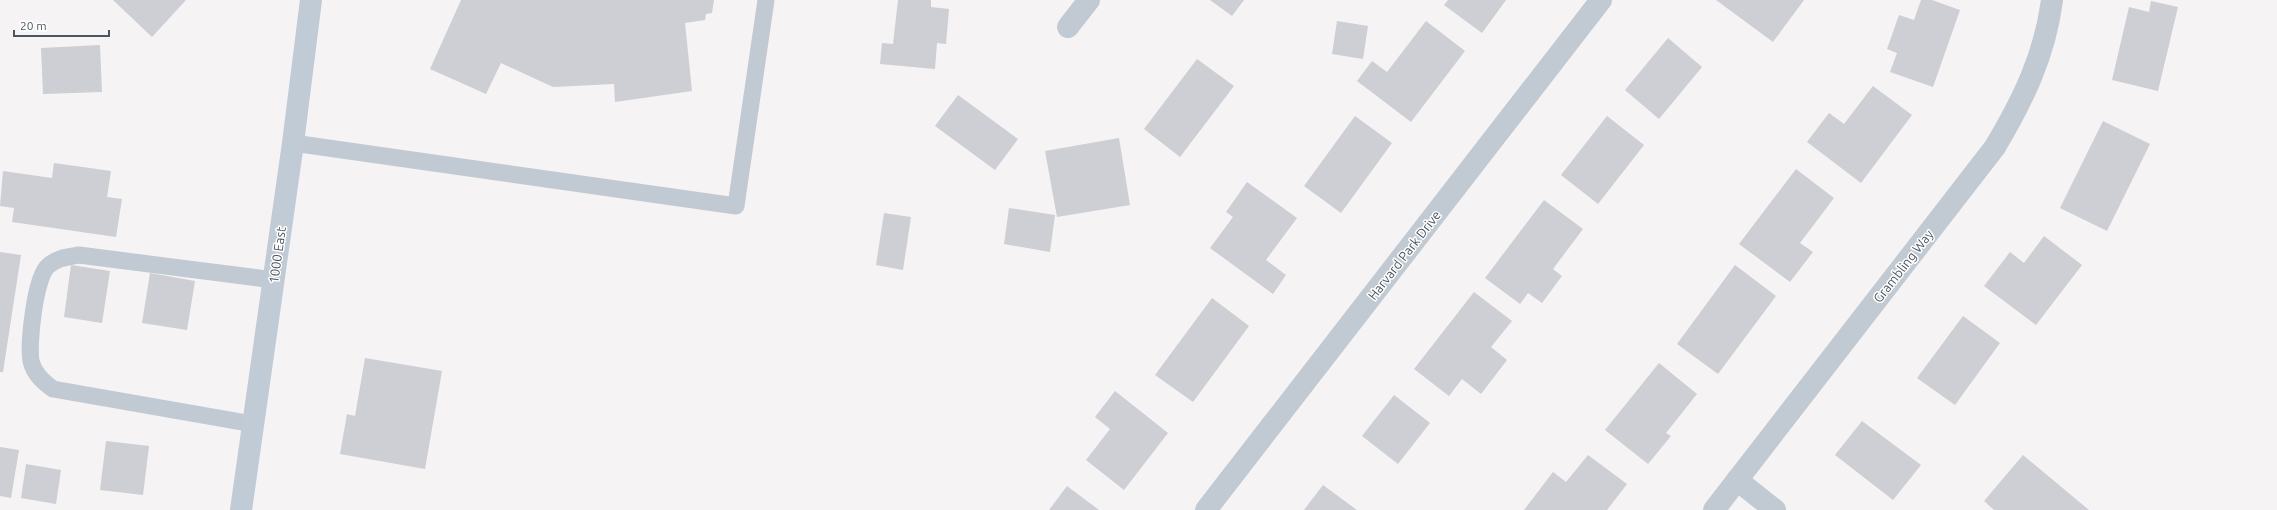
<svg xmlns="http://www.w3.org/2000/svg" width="2277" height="510" viewBox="0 0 2277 510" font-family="Ubuntu,sans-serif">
<rect width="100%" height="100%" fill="#f5f3f3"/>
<g fill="#cdcfd5">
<polygon points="113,0 186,0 152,37"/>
<polygon points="461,0 714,0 712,13 706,14 705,20 685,23 692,91 615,102 614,84 553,87 501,63 486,94 430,69"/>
<polygon points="898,0 931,0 931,7 949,9 946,44 937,43 935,69 880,64 882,43 893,44"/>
<polygon points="1210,0 1244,0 1232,16"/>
<polygon points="1448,0 1506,0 1482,33 1444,5"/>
<polygon points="1716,0 1804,0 1773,42"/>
<polygon points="1921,0 1932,0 1960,10 1933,87 1890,72 1897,53 1887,49 1899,15 1914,20"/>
<polygon points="2151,1 2178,7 2158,91 2112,80 2129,7 2149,12"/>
<polygon points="1337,21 1368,26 1363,59 1332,54"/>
<polygon points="1426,21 1465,51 1411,122 1357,81 1372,61 1387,72"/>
<polygon points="1668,38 1702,67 1659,119 1625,90"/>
<polygon points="100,45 102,92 43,94 41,48"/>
<polygon points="1197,59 1234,86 1180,157 1144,129"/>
<polygon points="1873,86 1912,115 1861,183 1807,142 1829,113 1844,124"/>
<polygon points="958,95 1018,139 995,170 935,126"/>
<polygon points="1355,116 1392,143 1341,213 1304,186"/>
<polygon points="1607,116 1644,145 1598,204 1561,175"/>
<polygon points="2103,121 2150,144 2107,231 2060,208"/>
<polygon points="1119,138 1130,205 1057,217 1045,151"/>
<polygon points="54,163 111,171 107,197 122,199 116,237 12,222 14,208 0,206 3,171 52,178"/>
<polygon points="1796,169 1834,198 1800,243 1813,252 1790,282 1739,244"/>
<polygon points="1247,182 1297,218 1266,260 1286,275 1273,294 1210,248 1233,217 1226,212"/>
<polygon points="1544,200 1583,229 1553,269 1562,276 1542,303 1528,293 1520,304 1485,278"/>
<polygon points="1009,208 1055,215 1050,252 1004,244"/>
<polygon points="884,213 911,217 903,270 876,265"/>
<polygon points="2044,236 2082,265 2036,325 1984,286 2010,252 2024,263"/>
<polygon points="0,252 21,255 3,372 0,372"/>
<polygon points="71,265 110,271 102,323 64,317"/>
<polygon points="1735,265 1776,296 1718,374 1677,344"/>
<polygon points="150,273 195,281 187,330 142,323"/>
<polygon points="1474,292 1512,321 1491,347 1507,360 1481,394 1462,379 1449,396 1414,369"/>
<polygon points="1212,298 1249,326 1193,402 1155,375"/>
<polygon points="1963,316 2000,343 1955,405 1917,378"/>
<polygon points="365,358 442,371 425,469 340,454 347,414 355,416"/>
<polygon points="1659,363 1697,394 1666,433 1671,436 1648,464 1605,430"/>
<polygon points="1115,391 1168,433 1124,490 1086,460 1110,429 1095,417"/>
<polygon points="1394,395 1430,423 1398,464 1362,436"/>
<polygon points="1862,421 1921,465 1893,500 1835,455"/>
<polygon points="106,441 149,446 143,495 100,490"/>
<polygon points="0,447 19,450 11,498 0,496"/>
<polygon points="1588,455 1627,484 1607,510 1524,510 1553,472 1566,482"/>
<polygon points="2023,455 2089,510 1994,510 1984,501"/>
<polygon points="26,464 61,470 56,504 21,498"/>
<polygon points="1323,485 1357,510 1304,510"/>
<polygon points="1067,486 1099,510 1049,510"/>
</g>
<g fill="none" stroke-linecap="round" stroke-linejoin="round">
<g stroke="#c1cad2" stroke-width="17">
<polyline points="293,143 736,206 766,0"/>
<path d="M253 424 53 389C43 382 34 374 31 361 28 344 35 277 48 266 57 258 67 257 79 255L274 280"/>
</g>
<g stroke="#c1cad2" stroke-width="22">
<polyline points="1068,27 1089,0"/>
<polyline points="1737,480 1775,510"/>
<polyline points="1206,510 1601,0"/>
<path d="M1714 510 1995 147C2023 100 2045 55 2052 0"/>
</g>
<polyline stroke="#c1cbd6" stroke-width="22" points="241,510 293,143 311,0"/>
</g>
<g text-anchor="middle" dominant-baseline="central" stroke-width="3" stroke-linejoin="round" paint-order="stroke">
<g font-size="13" fill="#4a5661" stroke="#fff">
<text transform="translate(277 255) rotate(-82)">1000 East</text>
<text transform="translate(1404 255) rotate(-52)">Harvard Park Drive</text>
<text transform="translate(1903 266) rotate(-52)">Grambling Way</text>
</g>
</g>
<path d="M14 30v6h95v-6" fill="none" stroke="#4a5661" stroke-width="2"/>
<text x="20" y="30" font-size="12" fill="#4a5661" stroke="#ffffff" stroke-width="3" paint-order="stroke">20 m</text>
</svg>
